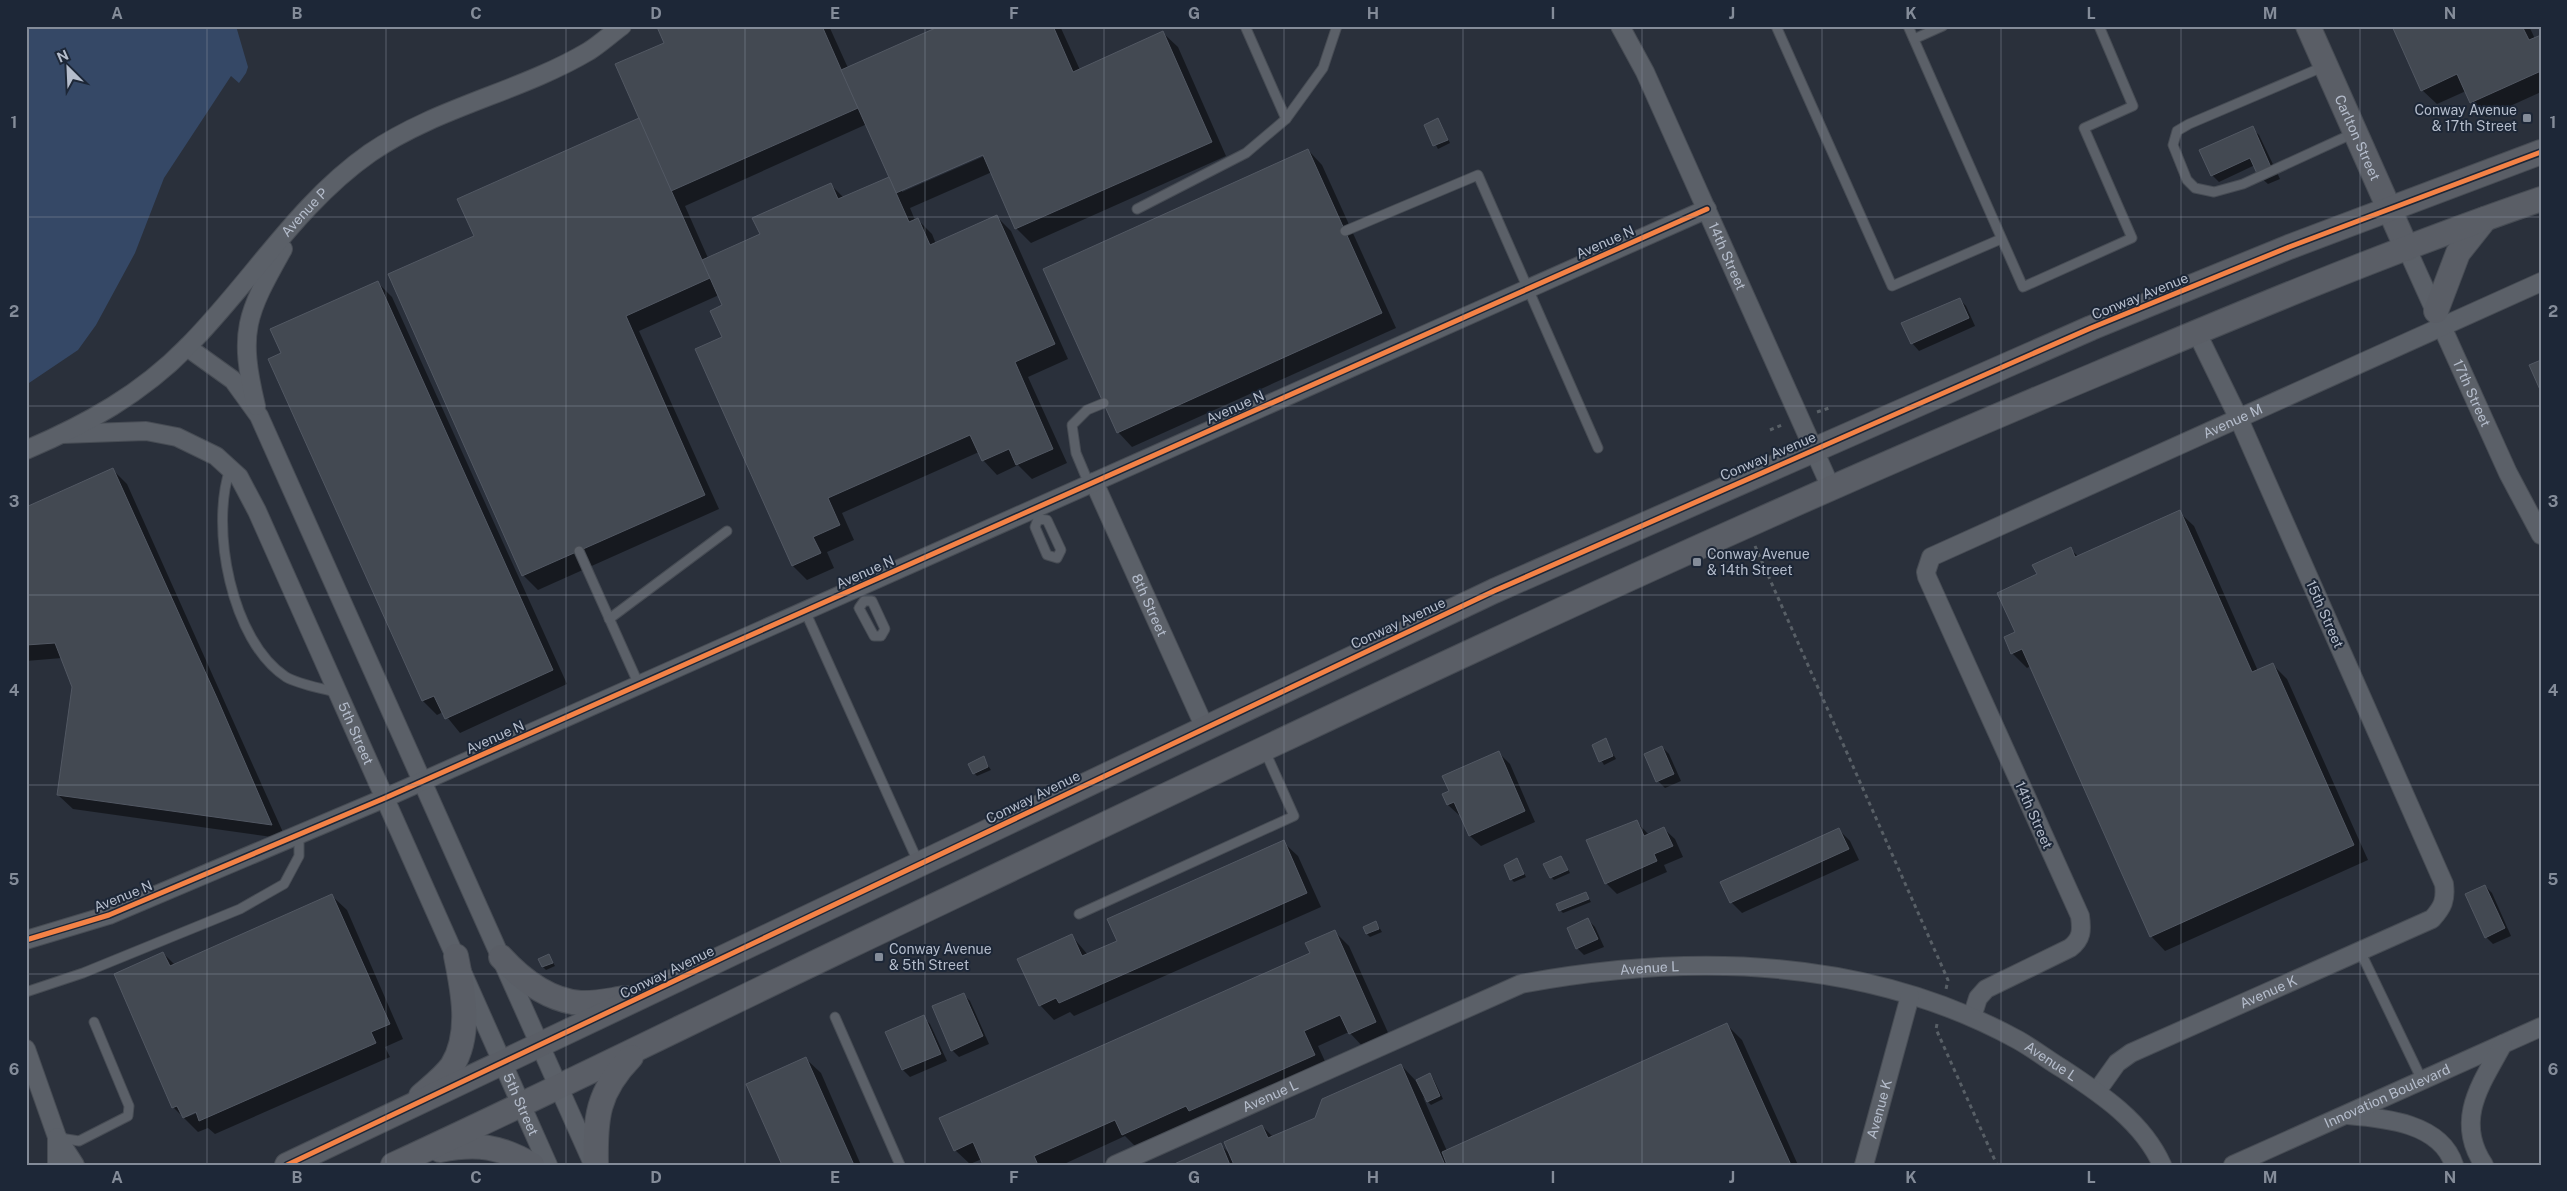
<svg xmlns="http://www.w3.org/2000/svg" width="2567" height="1191" viewBox="0 0 2567 1191" font-family="'Public Sans',sans-serif">
<rect width="100%" height="100%" fill="#2a303b"/>
<polygon fill="#354866" points="26,26 236,26 248,67 246,73 239,83 231,76 164,178 135,253 96,325 78,350 26,385"/>
<g fill="#0007" fill-rule="evenodd">
<path d="M663 26H829L848 68 943 26H1060L1080 70 1163 33 1178 47 1226 156 1031 243 1016 228 992 172 910 208 915 220 917 219 932 234 936 244 997 217 1011 231 1068 359 1028 377 1067 463 1032 479 1018 465 997 475 983 460 979 452 842 513 854 540 827 552 834 568 807 580 793 566 724 338V306L719 295 639 331 719 509 538 590 523 575 475 237 641 119 665 43ZM867 124 891 177 844 198 831 185 761 235 708 258 685 206ZM988 152 989 154 902 192V189Z"/>
<polygon points="2393,26 2529,26 2535,39 2541,36 2541,92 2486,117 2471,102 2466,91 2437,104 2422,90"/>
<polygon points="1438,120 1450,143 1438,149 1425,125"/>
<polygon points="2252,128 2259,135 2280,179 2268,184 2260,177 2255,165 2219,182 2212,175"/>
<polygon points="1308,150 1322,165 1396,328 1132,447 1118,432"/>
<polygon points="377,282 392,297 567,684 460,733 443,712 437,715 423,701 282,354"/>
<polygon points="1959,299 1966,306 1975,326 1919,351 1912,343"/>
<polygon points="112,469 127,484 286,839 73,809 58,795 73,687 62,658 26,661 26,508"/>
<polygon points="2179,512 2194,526 2258,671 2272,664 2287,679 2368,860 2165,951 2151,936 2031,666 2027,668 2012,653 2005,638 2016,633 2038,575 2070,549 2079,557"/>
<polygon points="1605,740 1616,759 1604,765 1593,745"/>
<polygon points="1662,747 1669,754 1681,781 1665,788 1658,781"/>
<polygon points="1499,753 1510,764 1535,822 1481,846 1470,836 1461,814 1459,815 1448,805 1444,795"/>
<polygon points="983,758 991,770 977,776 974,773"/>
<polygon points="1636,821 1649,835 1664,829 1675,839 1683,857 1664,865 1667,872 1617,894 1606,883"/>
<polygon points="1839,830 1850,841 1859,860 1742,913 1731,902"/>
<polygon points="1283,842 1298,856 1321,907 1074,1016 1070,1012 1054,1020 1040,1005 1072,936 1088,955 1118,941"/>
<polygon points="1561,857 1570,873 1554,880 1551,877"/>
<polygon points="1517,860 1526,877 1514,882 1511,879"/>
<polygon points="2485,886 2492,893 2511,936 2493,944 2486,937"/>
<polygon points="1586,894 1591,902 1563,913 1560,910"/>
<path d="M332 896 347 910 403 1039 385 1047 390 1057 215 1134 208 1128 198 1132 173 1107 163 953 175 965ZM201 1109 202 1111 187 1117 185 1116Z"/>
<polygon points="1588,920 1595,927 1604,947 1584,955 1577,948"/>
<polygon points="1376,922 1382,932 1370,937 1367,934"/>
<polygon points="1334,931 1349,946 1390,1037 1364,1048 1349,1032 1318,1046 1329,1070 1138,1149 1125,1136 1062,1165 985,1165 982,1159 970,1164 955,1150 1312,954"/>
<polygon points="549,956 555,966 546,970 543,967"/>
<polygon points="963,994 970,1001 989,1044 959,1057 952,1050"/>
<polygon points="923,1017 930,1024 947,1061 910,1077 903,1070 887,1033"/>
<polygon points="1727,1025 1742,1040 1798,1165 1175,1165 1220,1144 1230,1154 1262,1126 1273,1137 1316,1119 1401,1065 1416,1081 1429,1075 1433,1078 1443,1099 1431,1105 1423,1097 1447,1151"/>
<polygon points="806,1059 821,1073 861,1165 783,1165"/>
</g>
<g fill="#434952" stroke="#525863">
<polygon points="660,26 822,26 858,108 671,191 615,64 664,43 657,27"/>
<polygon points="940,26 1053,26 1073,72 1163,31 1212,142 1015,229 983,155 896,193 841,70"/>
<polygon points="2392,26 2522,26 2529,40 2541,35 2541,71 2470,103 2457,74 2421,91"/>
<polygon points="639,118 710,278 626,316 705,495 522,576 388,274 474,236 457,199"/>
<polygon points="1438,118 1448,140 1433,146 1424,125"/>
<polygon points="2253,126 2273,172 2259,178 2250,158 2211,176 2199,150"/>
<polygon points="1308,149 1382,313 1117,433 1043,269"/>
<polygon points="889,177 909,222 918,218 930,245 997,215 1055,344 1015,362 1053,449 1016,465 1009,449 982,461 970,435 828,498 840,525 813,537 821,553 792,566 695,349 722,337 710,311 722,305 702,260 760,234 752,218 831,183 838,199"/>
<polygon points="378,281 553,670 445,719 434,696 422,701 268,359 281,353 270,329"/>
<polygon points="1960,298 1969,318 1911,344 1901,323"/>
<polygon points="2541,360 2541,392 2529,365"/>
<polygon points="113,468 217,698 272,825 57,795 72,687 55,643 26,645 26,507"/>
<polygon points="2180,510 2252,672 2273,663 2354,845 2150,937 2022,649 2011,654 2004,637 2015,632 1997,593 2037,574 2032,565 2067,549 2071,547 2075,557"/>
<polygon points="1606,738 1613,756 1599,762 1592,745"/>
<polygon points="1662,746 1674,774 1656,782 1644,754"/>
<polygon points="1499,751 1525,811 1469,836 1454,802 1447,805 1442,794 1449,791 1442,776"/>
<polygon points="984,756 988,767 973,774 968,764"/>
<polygon points="1637,820 1644,836 1664,827 1673,846 1654,854 1657,861 1605,884 1586,840"/>
<polygon points="1839,828 1849,849 1730,903 1720,882"/>
<polygon points="1284,840 1307,893 1059,1003 1056,998 1039,1006 1017,959 1072,934 1082,956 1117,941 1107,919"/>
<polygon points="1561,856 1568,870 1550,878 1543,864"/>
<polygon points="1517,858 1524,874 1510,880 1504,865"/>
<polygon points="2485,885 2505,928 2485,938 2465,894"/>
<polygon points="1586,892 1589,899 1559,911 1556,904"/>
<polygon points="332,894 390,1024 371,1032 376,1043 199,1121 196,1112 183,1118 177,1106 172,1108 114,974 163,952 170,966"/>
<polygon points="1588,918 1598,939 1576,949 1567,928"/>
<polygon points="1376,921 1379,929 1366,934 1363,927"/>
<polygon points="1335,930 1376,1022 1349,1034 1340,1015 1304,1031 1315,1055 1189,1111 1186,1106 1122,1135 1115,1120 1034,1156 1038,1165 983,1165 973,1142 954,1151 939,1118 1310,953 1305,943"/>
<polygon points="549,954 553,963 542,967 538,959"/>
<polygon points="964,993 983,1036 951,1051 932,1006"/>
<polygon points="924,1015 941,1054 902,1070 885,1032"/>
<polygon points="1727,1023 1791,1165 1447,1165 1442,1152"/>
<polygon points="806,1057 854,1165 782,1165 746,1084"/>
<polygon points="1401,1064 1445,1165 1234,1165 1224,1142 1262,1125 1268,1138 1315,1118 1322,1099"/>
<polygon points="1430,1073 1440,1096 1427,1102 1416,1080"/>
<polygon points="1221,1143 1230,1165 1172,1165"/>
</g>
<g fill="none" stroke-linecap="round" stroke-linejoin="round">
<g stroke="#474c54" stroke-width="11">
<g id="lane">
<polyline points="1245,26 1286,119"/>
<polyline points="1776,26 1892,286 2001,239"/>
<polyline points="1908,26 2023,287 2132,238 2084,128 2133,106 2099,26"/>
<polyline points="1914,39 1943,26"/>
<polyline points="2325,66 2189,124 2177,131 2173,145 2187,180 2195,188 2214,192 2243,184 2354,133"/>
<polyline points="1137,209 1246,153 1286,119 1323,68 1337,26"/>
<polyline points="1345,231 1478,175 1598,448"/>
<path d="M230 469C210 527 231 641 286 677 300 685 322 688 338 693"/>
<polyline points="1089,484 1076,453 1072,425 1087,410 1104,403"/>
<polygon points="1038,519 1047,520 1061,550 1057,558 1047,555 1035,527"/>
<polyline points="579,551 639,685"/>
<polygon points="864,601 872,601 885,629 881,636 874,636 859,608"/>
<polyline points="805,611 919,864"/>
<polyline points="609,619 727,531"/>
<polyline points="1079,914 1294,816 1264,749"/>
<polyline points="2360,951 2422,1080"/>
<polyline points="26,992 83,973 240,909 284,884 299,856 299,834"/>
<polyline points="835,1017 900,1165"/>
<polyline points="60,1138 79,1141 128,1116 129,1106 94,1022"/>
</g>
</g>
<g stroke="#474c54" stroke-width="20">
<g id="street">
<path id="s1" d="M1620 26 1645 72 1831 488"/>
<path id="s2" d="M2407 249 2508 473 2541 535"/>
<polyline points="187,347 233,380 259,416 593,1164"/>
<path d="M256 406C238 331 246 315 283 249"/>
<path id="s3" d="M62 434 146 431 177 437 216 456 239 477 257 511 548 1165"/>
<path id="s4" d="M26 450C87 424 141 394 187 347 250 284 297 204 370 153 437 107 520 92 589 51 600 44 611 34 622 26"/>
<path id="s5" d="M1094 482 1205 728"/>
<polyline points="26,940 109,915 385,798 1707,209"/>
<path id="s6" d="M1972 1017 1978 998 1986 989 2070 948C2082 939 2082 930 2080 916L1927 577 1926 572 1931 557 2541 282"/>
<polyline points="26,1049 57,1137 75,1165"/>
<path id="s7" d="M2097 1091 2117 1063 2131 1053 2432 919C2443 907 2446 900 2444 884L2238 417 2197 333"/>
<path d="M2348 1115C2384 1118 2441 1123 2454 1165"/>
<polyline points="57,1165 57,1137"/>
<path id="s8" d="M1115 1165 1521 984C1688 953 1865 956 2018 1040 2034 1049 2048 1060 2063 1069 2101 1094 2143 1122 2162 1165"/>
<path id="s9" d="M1864 1165 1910 996"/>
<path id="s10" d="M2233 1165 2541 1027"/>
<path d="M2484 1165C2454 1120 2481 1084 2503 1044"/>
</g>
</g>
<g stroke="#474c54" stroke-width="26">
<g id="secondary">
<path id="s11" d="M2308 26 2407 249"/>
<polyline points="2436,311 2458,253 2485,219"/>
<path d="M501 957C522 980 548 1000 580 1003 595 1004 611 1000 626 998"/>
<path d="M421 1096C431 1087 444 1077 452 1066 472 1034 463 990 456 956"/>
<path d="M440 1150C477 1143 500 1146 532 1165"/>
<polyline points="287,1165 1494,591 2091,328 2289,247 2541,152"/>
<path d="M393 1165C547 1094 699 1018 852 945 1244 758 1635 569 2035 400 2202 330 2369 258 2541 199"/>
<path d="M596 1165C595 1118 597 1092 631 1057"/>
</g>
</g>
<g stroke="#585f66" stroke-width="3" stroke-dasharray="4 4" stroke-linecap="butt">
<polyline points="1817,412 1829,408"/>
<polyline points="1770,430 1782,425"/>
<polyline points="1755,546 1948,980 1946,989"/>
<polyline points="1937,1024 1936,1029 1997,1165"/>
</g>
<use href="#lane" stroke="#5b6068" stroke-width="9"/>
<use href="#street" stroke="#5b6068" stroke-width="18"/>
<use href="#secondary" stroke="#5a5e66" stroke-width="24"/>
<g stroke="#1d2737" stroke-width="8">
<g id="cycleway">
<polyline points="26,940 109,915 385,798 1707,209"/>
<polyline points="287,1165 1494,591 2091,328 2289,247 2541,152"/>
</g>
</g>
<use href="#cycleway" stroke="#f48246" stroke-width="5"/>
</g>
<path fill="none" stroke="#848c99" stroke-width="1" stroke-opacity="0.55" d="M207 26V1165M386 26V1165M566 26V1165M745 26V1165M925 26V1165M1104 26V1165M1284 26V1165M1463 26V1165M1642 26V1165M1822 26V1165M2001 26V1165M2181 26V1165M2360 26V1165M26 217H2541M26 406H2541M26 595H2541M26 785H2541M26 974H2541"/>
<g fill="#848c99" stroke="#1d2737" stroke-width="2">
<rect x="2522" y="113" width="10" height="10" rx="2.5"/>
<rect x="1692" y="557" width="10" height="10" rx="2.5"/>
<rect x="874" y="952" width="10" height="10" rx="2.5"/>
</g>
<g text-anchor="middle" dominant-baseline="central" stroke-width="4" stroke-linejoin="round" paint-order="stroke">
<g font-size="14" fill="#b5bdcc" stroke="#1d2737" text-anchor="start">
<text x="2517" y="110" text-anchor="end">Conway Avenue<tspan x="2517" dy="16">&amp; 17th Street</tspan></text>
<text x="1707" y="554">Conway Avenue<tspan x="1707" dy="16">&amp; 14th Street</tspan></text>
<text x="889" y="949">Conway Avenue<tspan x="889" dy="16">&amp; 5th Street</tspan></text>
</g>
<g font-size="14" fill="#b5bdcc" stroke="#1d2737">
<text stroke="none"><textPath href="#s11" startOffset="122">Carlton Street</textPath></text>
<text stroke="none"><textPath href="#s4" startOffset="371">Avenue P</textPath></text>
<text transform="translate(1605 242) rotate(-24)">Avenue N</text>
<text stroke="none"><textPath href="#s1" startOffset="254">14th Street</textPath></text>
<text transform="translate(2140 296) rotate(-22)">Conway Avenue</text>
<text stroke="none"><textPath href="#s2" startOffset="158">17th Street</textPath></text>
<text transform="translate(1235 407) rotate(-24)">Avenue N</text>
<text stroke="none"><textPath href="#s6" startOffset="885">Avenue M</textPath></text>
<text transform="translate(1768 456) rotate(-23)">Conway Avenue</text>
<text transform="translate(865 572) rotate(-24)">Avenue N</text>
<text stroke="none"><textPath href="#s5" startOffset="135">8th Street</textPath></text>
<text transform="translate(2325 614) rotate(66)">15th Street</text>
<text transform="translate(1398 623) rotate(-25)">Conway Avenue</text>
<text stroke="none"><textPath href="#s3" startOffset="472">5th Street</textPath></text>
<text transform="translate(495 737) rotate(-24)">Avenue N</text>
<text transform="translate(1033 797) rotate(-26)">Conway Avenue</text>
<text transform="translate(2034 815) rotate(66)">14th Street</text>
<text transform="translate(123 896) rotate(-22)">Avenue N</text>
<text stroke="none"><textPath href="#s8" startOffset="574">Avenue L</textPath></text>
<text transform="translate(667 972) rotate(-26)">Conway Avenue</text>
<text stroke="none"><textPath href="#s7" startOffset="202">Avenue K</textPath></text>
<text stroke="none"><textPath href="#s8" startOffset="994">Avenue L</textPath></text>
<text stroke="none"><textPath href="#s8" startOffset="170">Avenue L</textPath></text>
<text stroke="none"><textPath href="#s10" startOffset="169">Innovation Boulevard</textPath></text>
<text stroke="none"><textPath href="#s3" startOffset="878">5th Street</textPath></text>
<text stroke="none"><textPath href="#s9" startOffset="58">Avenue K</textPath></text>
</g>
</g>
<rect width="2567" height="1191" fill="none" stroke="#1d2737" stroke-width="55"/>
<g transform="translate(68 68) rotate(336)" stroke="#1d2737" stroke-width="4" paint-order="stroke">
<path d="M0-4L9 19L0 12L-9 19Z" fill="#b5bdcc"/>
<text y="-8" font-size="14" font-weight="bold" text-anchor="middle" fill="#b5bdcc">N</text>
</g>
<rect x="28" y="28" width="2512" height="1136" fill="none" stroke="#848c99" stroke-width="2"/>
<g font-size="16" text-anchor="middle" font-weight="bold" fill="#848c99">
<text x="117" y="19">A</text>
<text x="297" y="19">B</text>
<text x="476" y="19">C</text>
<text x="656" y="19">D</text>
<text x="835" y="19">E</text>
<text x="1014" y="19">F</text>
<text x="1194" y="19">G</text>
<text x="1373" y="19">H</text>
<text x="1553" y="19">I</text>
<text x="1732" y="19">J</text>
<text x="1911" y="19">K</text>
<text x="2091" y="19">L</text>
<text x="2270" y="19">M</text>
<text x="2450" y="19">N</text>
<text x="14" y="128">1</text>
<text x="2553" y="128">1</text>
<text x="14" y="317">2</text>
<text x="2553" y="317">2</text>
<text x="14" y="507">3</text>
<text x="2553" y="507">3</text>
<text x="14" y="696">4</text>
<text x="2553" y="696">4</text>
<text x="14" y="885">5</text>
<text x="2553" y="885">5</text>
<text x="14" y="1075">6</text>
<text x="2553" y="1075">6</text>
<text x="117" y="1183">A</text>
<text x="297" y="1183">B</text>
<text x="476" y="1183">C</text>
<text x="656" y="1183">D</text>
<text x="835" y="1183">E</text>
<text x="1014" y="1183">F</text>
<text x="1194" y="1183">G</text>
<text x="1373" y="1183">H</text>
<text x="1553" y="1183">I</text>
<text x="1732" y="1183">J</text>
<text x="1911" y="1183">K</text>
<text x="2091" y="1183">L</text>
<text x="2270" y="1183">M</text>
<text x="2450" y="1183">N</text>
</g>
</svg>
